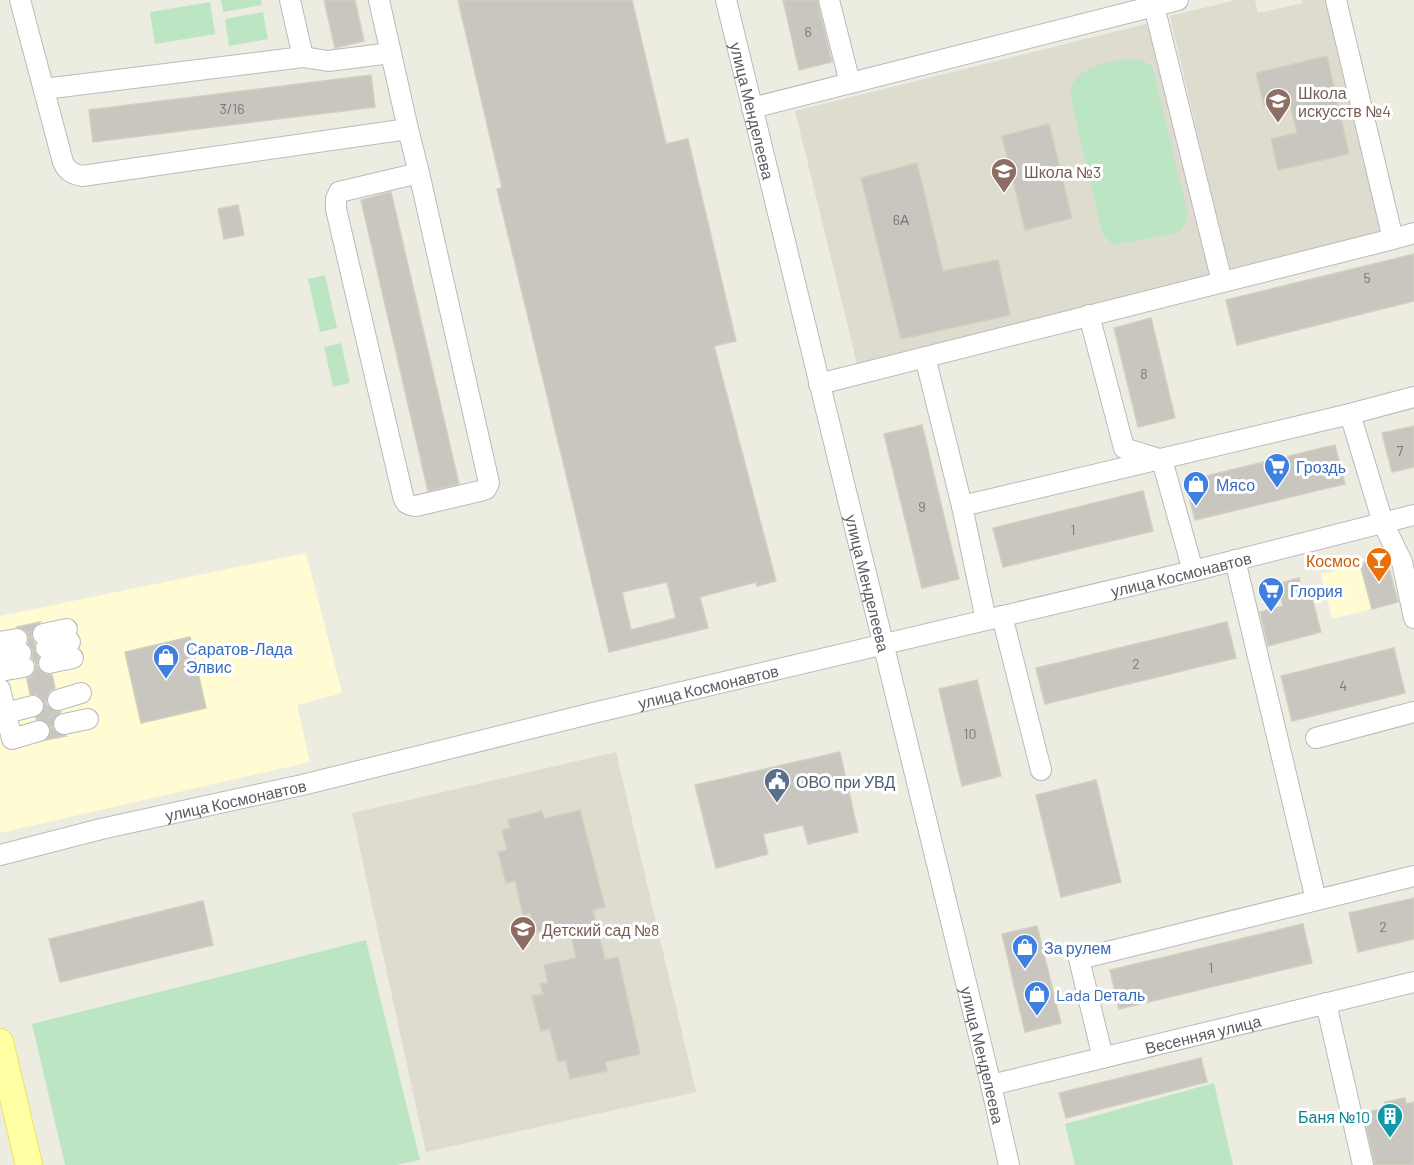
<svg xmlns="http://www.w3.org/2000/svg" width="1414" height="1165" viewBox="0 0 1414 1165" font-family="Barlow,sans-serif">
<rect width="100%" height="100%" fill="#edece1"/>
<g fill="#fffcd4">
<polygon points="306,553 342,693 297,705 310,762 0,833 0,616"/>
<polygon points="1360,564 1372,609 1332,619 1321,574"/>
</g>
<g fill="#dddccf">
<polygon points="1236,0 1255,0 1258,13 1303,3 1302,0 1332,0 1386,233 1229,270 1170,16"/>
<polygon points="1150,23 1212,276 857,364 795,111"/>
<polygon points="616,752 696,1092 426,1152 352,813"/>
</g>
<g fill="#bce6c3">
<polygon points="221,0 261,0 262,5 223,12"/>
<polygon points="210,2 215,34 155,44 150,12"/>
<polygon points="263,12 268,39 229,46 225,19"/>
<path d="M1134 59 1144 61 1152 67 1188 214 1187 220 1180 232 1113 245 1102 233 1070 94C1071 67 1112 60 1134 59Z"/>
<polygon points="325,275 337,328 320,332 308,279"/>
<polygon points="341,343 350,383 333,387 324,347"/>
<polygon points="366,940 420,1160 396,1165 65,1165 32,1024"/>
<polygon points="1214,1083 1233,1165 1075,1165 1065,1124"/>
</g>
<g fill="#c8c6be" stroke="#d2cfbf" stroke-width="1.5" fill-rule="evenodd">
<polygon points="324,0 355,0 364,41 335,48"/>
<path d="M458 0H632L666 144 688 139 736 341 714 346 776 581 757 586 756 582 700 597 708 628 609 652 497 189 502 188ZM667 582 676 618 631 630 622 592Z"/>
<polygon points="783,0 817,0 832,62 799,70"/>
<polygon points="1327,56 1349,154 1278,170 1271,139 1297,133 1289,100 1264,106 1256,73"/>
<polygon points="371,75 375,107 93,142 89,110"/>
<polygon points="1049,124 1072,218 1025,230 1002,136"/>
<polygon points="917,163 943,271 998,260 1010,315 901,339 861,178"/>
<polygon points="391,192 459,484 428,491 361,200"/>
<polygon points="238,205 244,235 224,239 218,209"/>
<polygon points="1414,254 1414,301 1237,345 1226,300"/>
<polygon points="1151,318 1175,418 1138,427 1114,328"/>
<polygon points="922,425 959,579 922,588 884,434"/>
<polygon points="1414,426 1414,467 1392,472 1382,433"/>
<polygon points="1335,445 1345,484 1195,520 1185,481"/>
<polygon points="1143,491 1153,531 1003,567 993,528"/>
<polygon points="1386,557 1398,602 1372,609 1360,564"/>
<polygon points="1299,578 1305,600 1312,598 1321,632 1268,646 1260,612 1283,606 1277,584"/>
<polygon points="40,622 32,631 31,637 35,643 35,651 39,657 37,666 45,674 52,675 55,688 49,692 46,703 50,709 61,712 53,720 52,727 56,732 66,736 46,740 50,734 50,727 47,722 36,718 41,715 44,710 44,702 37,695 30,694 27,679 32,676 35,671 36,664 32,658 32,650 28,644 29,638 27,632 17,627"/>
<polygon points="1227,622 1236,658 1045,704 1036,668"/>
<polygon points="190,637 206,708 141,723 125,652"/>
<polygon points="1394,648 1405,693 1292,721 1281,676"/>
<polygon points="977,680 1001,776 962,786 939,689"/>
<polygon points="840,752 858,832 808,844 803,825 763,834 768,854 716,868 695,785"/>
<polygon points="1096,780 1121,882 1061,897 1036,795"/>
<polygon points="580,810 605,907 593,910 605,960 618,957 640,1054 605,1062 607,1071 570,1079 566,1060 558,1062 550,1029 541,1031 532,996 543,994 540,984 548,983 544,965 576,958 569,924 535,933 530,913 523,915 515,881 506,883 498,852 507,850 502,830 510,828 508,820 542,811 544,819"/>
<polygon points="1414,898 1414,939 1358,952 1349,913"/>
<polygon points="203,901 213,945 60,982 49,939"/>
<polygon points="1303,924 1312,963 1119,1009 1110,970"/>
<polygon points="1037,926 1061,1023 1025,1032 1002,934"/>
<polygon points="1201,1058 1207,1082 1066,1118 1059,1093"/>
<polygon points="1405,1098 1406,1104 1414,1102 1414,1165 1375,1165 1363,1113 1386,1108 1385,1102"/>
</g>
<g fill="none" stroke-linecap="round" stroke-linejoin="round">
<polyline stroke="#c8c8c1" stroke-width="20" stroke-dasharray="20 10" stroke-linecap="butt" points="36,719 61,713"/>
<g stroke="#b9bac0" stroke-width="22">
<g id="minor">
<path d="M20 0 63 162C67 171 72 174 82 176L408 129 379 0"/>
<path id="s1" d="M726 0 991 1085 1009 1165"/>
<polyline points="829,0 850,83"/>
<polyline points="1154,6 1222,282"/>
<polyline points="303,57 328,61 391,53"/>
<polyline points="44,89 303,57 290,0"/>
<polyline points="752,108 1178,0"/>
<path d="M408 129 419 173 339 192 336 199V209L403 496C405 504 408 505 416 506L480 491 486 489 489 483 419 173"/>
<polyline points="1393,239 1414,233"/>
<polyline points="1089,315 1124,448 1162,460 1193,571"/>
<polyline points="925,357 962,506 986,620"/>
<polyline points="819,384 1393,239 1336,0"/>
<polyline points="1414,397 1350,414 1383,523 1402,562 1414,618"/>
<polyline points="962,506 1350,414"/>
<polyline points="1235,560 1316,900"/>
<polyline points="1002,616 1041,770"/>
<polyline points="43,634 67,629"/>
<polyline points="0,642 17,639"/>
<polyline points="46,648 70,642"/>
<polyline points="0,658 21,653"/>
<polyline points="49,663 73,658"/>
<polyline points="0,671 24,667"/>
<polyline points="0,689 12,739 39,731"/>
<polyline points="58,700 81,693"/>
<polyline points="6,713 33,706"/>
<polyline points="64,724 88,719"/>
<polyline points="1316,738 1414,712"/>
<path id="s2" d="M0 855 101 829 302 785 589 714 1193 571 1414 515"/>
<polyline points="1326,1003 1363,1165"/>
<polyline points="1103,1058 1079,959 1414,876"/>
<path id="s3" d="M991 1085 1414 982"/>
</g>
</g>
<g stroke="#f5e152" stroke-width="28">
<polyline id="major" points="0,1042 29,1165"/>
</g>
<use href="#minor" stroke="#fff" stroke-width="20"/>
<use href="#major" stroke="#ffffa4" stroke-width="26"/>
</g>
<defs>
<g id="school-pin" transform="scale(1.35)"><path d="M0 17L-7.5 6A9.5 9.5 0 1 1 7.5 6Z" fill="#8d6e63" stroke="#fff"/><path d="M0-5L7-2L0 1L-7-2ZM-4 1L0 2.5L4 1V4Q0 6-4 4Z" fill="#fff"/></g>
<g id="supermarket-pin" transform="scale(1.35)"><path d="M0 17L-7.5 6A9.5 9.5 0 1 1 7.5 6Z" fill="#3f7fe0" stroke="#fff"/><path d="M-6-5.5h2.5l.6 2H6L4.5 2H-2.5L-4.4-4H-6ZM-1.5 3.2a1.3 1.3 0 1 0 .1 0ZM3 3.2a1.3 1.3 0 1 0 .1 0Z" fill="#fff"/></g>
<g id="shop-pin" transform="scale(1.35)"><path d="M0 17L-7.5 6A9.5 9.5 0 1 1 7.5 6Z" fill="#3f7fe0" stroke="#fff"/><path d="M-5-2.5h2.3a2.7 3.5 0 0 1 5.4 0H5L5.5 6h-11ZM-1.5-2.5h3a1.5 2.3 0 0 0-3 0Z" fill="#fff"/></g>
<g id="bar-pin" transform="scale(1.35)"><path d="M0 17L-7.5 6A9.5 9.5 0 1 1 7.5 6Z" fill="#e8710a" stroke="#fff"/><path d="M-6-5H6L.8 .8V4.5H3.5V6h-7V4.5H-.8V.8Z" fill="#fff"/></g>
<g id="civic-pin" transform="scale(1.35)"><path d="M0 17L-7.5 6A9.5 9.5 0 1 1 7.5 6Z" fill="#5c6f8a" stroke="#fff"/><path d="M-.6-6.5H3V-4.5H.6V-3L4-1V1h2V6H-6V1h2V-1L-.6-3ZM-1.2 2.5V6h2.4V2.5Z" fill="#fff"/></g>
<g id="building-pin" transform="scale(1.35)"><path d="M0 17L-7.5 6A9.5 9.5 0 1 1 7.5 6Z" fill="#0f9aa8" stroke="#fff"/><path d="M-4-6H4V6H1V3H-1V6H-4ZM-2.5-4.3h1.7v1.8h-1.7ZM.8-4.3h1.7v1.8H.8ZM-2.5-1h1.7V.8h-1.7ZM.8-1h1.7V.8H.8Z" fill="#fff"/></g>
</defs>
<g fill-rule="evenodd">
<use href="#school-pin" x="1278" y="101"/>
<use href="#school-pin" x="1004" y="171"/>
<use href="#supermarket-pin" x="1277" y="466"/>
<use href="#shop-pin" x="1196" y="484"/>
<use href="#bar-pin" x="1379" y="560"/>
<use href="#supermarket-pin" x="1271" y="590"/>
<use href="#shop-pin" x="166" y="657"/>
<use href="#civic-pin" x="777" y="781"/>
<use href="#school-pin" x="523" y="929"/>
<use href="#shop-pin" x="1025" y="947"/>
<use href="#shop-pin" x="1037" y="994"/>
<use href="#building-pin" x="1390" y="1116"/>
</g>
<g text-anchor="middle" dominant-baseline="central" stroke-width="6" stroke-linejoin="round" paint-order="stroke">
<g font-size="14" fill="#757679">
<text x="808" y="31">6</text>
<text x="232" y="108">3/16</text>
<text x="901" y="219">6А</text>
<text x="1367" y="277">5</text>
<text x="1144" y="373">8</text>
<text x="1400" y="450">7</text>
<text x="922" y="506">9</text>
<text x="1073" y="529">1</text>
<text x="1136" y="663">2</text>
<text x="1343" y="685">4</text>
<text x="970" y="733">10</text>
<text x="1383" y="926">2</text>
<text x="1211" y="967">1</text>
</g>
<g font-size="16" fill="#785e54" stroke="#fff" text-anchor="start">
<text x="1298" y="92">Школа<tspan x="1298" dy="18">искусств №4</tspan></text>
<text x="1024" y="171">Школа №3</text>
<text x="542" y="929">Детский сад №8</text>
</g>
<g font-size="16" fill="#595c62" stroke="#fff">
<text stroke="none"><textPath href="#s1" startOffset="114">улица Менделеева</textPath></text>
<text stroke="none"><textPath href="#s2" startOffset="1214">улица Космонавтов</textPath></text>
<text stroke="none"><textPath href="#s1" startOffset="600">улица Менделеева</textPath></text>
<text stroke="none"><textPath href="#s2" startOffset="728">улица Космонавтов</textPath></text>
<text stroke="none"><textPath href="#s2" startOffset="242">улица Космонавтов</textPath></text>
<text stroke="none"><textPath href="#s3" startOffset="218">Весенняя улица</textPath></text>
<text stroke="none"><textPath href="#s1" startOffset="1086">улица Менделеева</textPath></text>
</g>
<g font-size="16" fill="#366cbe" stroke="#fff" text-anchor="start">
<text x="1296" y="466">Гроздь</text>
<text x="1216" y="484">Мясо</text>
<text x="1290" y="590">Глория</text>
<text x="186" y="648">Саратов-Лада<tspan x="186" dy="18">Элвис</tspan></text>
<text x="1044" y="947">За рулем</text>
<text x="1056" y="994">Lada Dеталь</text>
</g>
<g font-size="16" fill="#c56008" stroke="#fff" text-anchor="end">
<text x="1360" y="560">Космос</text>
</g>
<g font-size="16" fill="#4e5e75" stroke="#fff" text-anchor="start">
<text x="796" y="781">ОВО при УВД</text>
</g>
<g font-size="16" fill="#0d838f" stroke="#fff" text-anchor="end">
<text x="1370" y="1116">Баня №10</text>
</g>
</g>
</svg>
